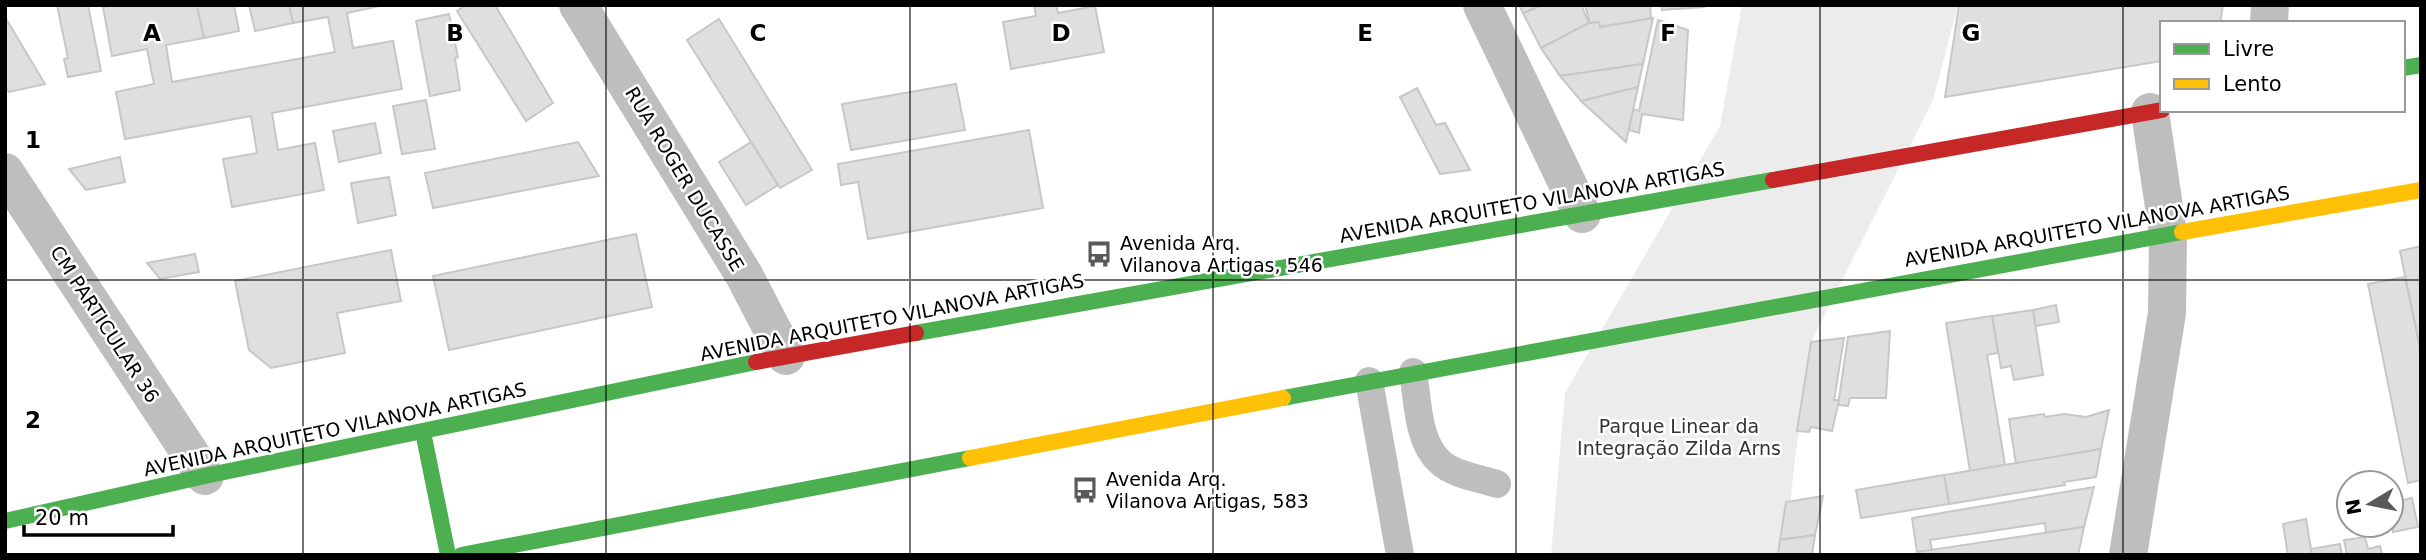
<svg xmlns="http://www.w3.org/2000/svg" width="2426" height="560" viewBox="0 0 2426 560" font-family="'DejaVu Sans',sans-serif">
<rect width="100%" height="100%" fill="#fff"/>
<polygon fill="#ececec" points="1742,5 1958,5 1933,100 1811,342 1794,467 1785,555 1551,555 1565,393 1720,126"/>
<g fill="#dfdfdf" stroke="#c7c7c7" stroke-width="2">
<polygon points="57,5 88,5 101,71 68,77 64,59 68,58"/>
<polygon points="115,5 197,5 204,38 166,45 172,82 335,52 328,17 293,23 289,5 384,5 347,13 353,48 393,41 402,89 272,113 278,150 315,143 324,190 232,207 223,159 257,153 251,116 125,139 116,92 154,84 147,49 112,56 103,7"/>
<polygon points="234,5 239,31 204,38 197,6"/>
<polygon points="249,5 289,5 293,23 255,31"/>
<polygon points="466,5 495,5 553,103 526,121 457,11"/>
<polygon points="1034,5 1056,5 1058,13 1095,6 1104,52 1011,69 1003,22 1036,16"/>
<polygon points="1519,5 1543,5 1523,13"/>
<polygon points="1543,5 1581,5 1589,23 1541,48 1523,13"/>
<polygon points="1585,5 1650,5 1651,19 1600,27 1599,22 1590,23"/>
<polygon points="1662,5 1704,5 1704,7 1662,10"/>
<polygon points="1959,5 2223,5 2220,23 2162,23 2162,61 1945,97"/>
<polygon points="449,14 458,57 455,58 460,90 430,96 416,21"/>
<polygon points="5,17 45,84 9,92 5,87"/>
<polygon points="1653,18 1643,64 1560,76 1541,48 1589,23 1599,22 1600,27"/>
<polygon points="719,19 812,170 780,188 687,40"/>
<polygon points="1658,20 1688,30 1683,120 1642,114 1639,133 1629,130 1633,109 1639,111"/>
<polygon points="1643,64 1638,87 1581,101 1560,76"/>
<polygon points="956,84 965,130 851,150 842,104"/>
<polygon points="1638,87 1626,142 1581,101"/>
<polygon points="1417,88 1436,125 1445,123 1470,170 1440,174 1400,97"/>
<polygon points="426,100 435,149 402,154 393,106"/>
<polygon points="375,123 381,153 339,162 333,131"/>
<polygon points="1029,130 1043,208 868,239 858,182 841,185 838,164"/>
<polygon points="578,142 599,176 433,208 425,173"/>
<polygon points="751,142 778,185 746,205 719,162"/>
<polygon points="120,157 125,182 86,190 69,169"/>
<polygon points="389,177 396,215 358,223 351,183"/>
<polygon points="636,234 652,307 449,350 433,276"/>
<polygon points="2421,246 2421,353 2400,251"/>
<polygon points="391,250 401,301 337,313 345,353 271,368 249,350 235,281"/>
<polygon points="195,254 199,272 160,279 147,263"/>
<polygon points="2405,277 2421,353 2421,480 2408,483 2368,284"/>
<polygon points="2056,305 2059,322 2035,326 2033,310"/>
<polygon points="2033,310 2043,375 2014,380 2011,366 2001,368 1992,316"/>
<polygon points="1992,316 1998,353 1987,355 2005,465 1970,471 1946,323"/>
<polygon points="1890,331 1886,398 1850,398 1848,406 1838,405 1848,337"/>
<polygon points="1844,338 1834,400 1839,400 1832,431 1811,427 1809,432 1797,431 1811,342"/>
<polygon points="2109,410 2101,449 2016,464 2009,419 2044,414 2045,417 2064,414 2086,417"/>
<polygon points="2101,449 2096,477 2064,482 2065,485 1949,504 1944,475"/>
<polygon points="1944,475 1949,504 1861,518 1856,490"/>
<polygon points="2094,487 2084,527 2046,533 2045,523 1930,540 1932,550 1917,552 1912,518"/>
<polygon points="1823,496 1815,535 1780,540 1786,502"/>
<polygon points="2412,498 2418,527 2393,532 2391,503"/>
<polygon points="2306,519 2312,555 2288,555 2283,524"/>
<polygon points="2084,527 2078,555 1918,555 1917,552"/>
<polygon points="1815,535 1812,555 1778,555 1780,540"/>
<polygon points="2365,537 2368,549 2380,546 2382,555 2347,555 2344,540"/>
<polygon points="2340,544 2342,555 2312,555 2311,549"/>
</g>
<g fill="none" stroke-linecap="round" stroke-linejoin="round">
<g stroke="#bebebe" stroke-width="28">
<path d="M1413 372C1418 401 1417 441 1440 462 1454 475 1479 478 1497 484"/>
<polyline points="1369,381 1400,555"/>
</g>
<g stroke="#bebebe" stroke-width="38">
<polyline points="578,5 744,275 786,356"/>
<polyline points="1482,5 1582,214"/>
<polyline points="2269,23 2270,5"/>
<polyline points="5,172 205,476"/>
<polyline points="2128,555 2167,313 2168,234 2150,112"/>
</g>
<g stroke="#4caf50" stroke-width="16">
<polyline points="2403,68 2421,65"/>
<polyline points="916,333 1773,180"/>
<polyline points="1283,398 2182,232"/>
<polyline points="423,432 448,555"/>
<polyline points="5,521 205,476 756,362"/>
<polyline points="461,555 970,458"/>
</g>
<g stroke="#ffc107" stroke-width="16">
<polyline points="2182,232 2421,190"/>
<polyline points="970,458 1283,398"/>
</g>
<g stroke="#c62828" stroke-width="16">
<polyline points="1773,180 2162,110"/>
<polyline points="756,362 916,333"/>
</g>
</g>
<path fill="none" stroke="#000" stroke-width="2" stroke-opacity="0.55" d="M303 5V555M606 5V555M910 5V555M1213 5V555M1516 5V555M1820 5V555M2123 5V555M5 280H2421"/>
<defs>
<g id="bus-bare" transform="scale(2.1)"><path d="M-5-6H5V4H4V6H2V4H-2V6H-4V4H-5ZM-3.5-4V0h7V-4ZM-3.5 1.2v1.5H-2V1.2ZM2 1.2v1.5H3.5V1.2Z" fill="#595959" stroke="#fff" stroke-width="2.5" paint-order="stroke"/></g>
</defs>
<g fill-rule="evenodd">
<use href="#bus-bare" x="1099" y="254"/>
<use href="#bus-bare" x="1085" y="490"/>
</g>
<g text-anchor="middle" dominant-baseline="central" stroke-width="5" stroke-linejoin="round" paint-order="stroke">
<g font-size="19" fill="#000" stroke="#fff">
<text transform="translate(685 179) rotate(59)">RUA ROGER DUCASSE</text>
<text transform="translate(1532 202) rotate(-10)">AVENIDA ARQUITETO VILANOVA ARTIGAS</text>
<text transform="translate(2097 226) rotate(-10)">AVENIDA ARQUITETO VILANOVA ARTIGAS</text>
<text transform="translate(892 317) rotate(-11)">AVENIDA ARQUITETO VILANOVA ARTIGAS</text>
<text transform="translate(105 324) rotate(57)">CM PARTICULAR 36</text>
<text transform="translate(335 429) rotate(-12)">AVENIDA ARQUITETO VILANOVA ARTIGAS</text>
</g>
<g font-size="19" fill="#000" stroke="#fff" text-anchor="start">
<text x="1120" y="243">Avenida Arq.<tspan x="1120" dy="22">Vilanova Artigas, 546</tspan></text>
<text x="1106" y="479">Avenida Arq.<tspan x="1106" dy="22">Vilanova Artigas, 583</tspan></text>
</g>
<g font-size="19" fill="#333" stroke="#fff">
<text x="1679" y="426">Parque Linear da<tspan x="1679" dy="22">Integração Zilda Arns</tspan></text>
</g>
</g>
<g font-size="23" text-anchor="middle" font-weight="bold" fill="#000" stroke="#fff" stroke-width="5" stroke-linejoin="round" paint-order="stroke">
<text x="152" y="41">A</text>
<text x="455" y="41">B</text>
<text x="758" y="41">C</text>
<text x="1061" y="41">D</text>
<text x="1365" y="41">E</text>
<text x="1668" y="41">F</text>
<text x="1971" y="41">G</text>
<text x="33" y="148">1</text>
<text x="33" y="428">2</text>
</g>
<rect width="2426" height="560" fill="none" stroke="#000000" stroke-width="14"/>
<rect x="2160" y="21" width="245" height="91" fill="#ffffff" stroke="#999999" stroke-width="2"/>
<rect x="2174" y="44" width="35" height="10" fill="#4caf50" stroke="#999999" stroke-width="2"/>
<text x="2223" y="56" font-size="21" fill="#000000">Livre</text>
<rect x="2174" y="79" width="35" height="10" fill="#ffc107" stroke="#999999" stroke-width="2"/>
<text x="2223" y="91" font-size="21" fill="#000000">Lento</text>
<g transform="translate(2370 504) rotate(260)"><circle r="33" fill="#ffffff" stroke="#999999" stroke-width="2"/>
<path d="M0-5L12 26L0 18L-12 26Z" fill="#595959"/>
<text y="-10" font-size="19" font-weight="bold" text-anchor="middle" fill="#000000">N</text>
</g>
<path d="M24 525v10h149v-10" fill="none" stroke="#000000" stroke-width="3.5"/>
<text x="35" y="525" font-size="21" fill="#000000" stroke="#ffffff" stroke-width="5" paint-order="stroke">20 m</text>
</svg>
